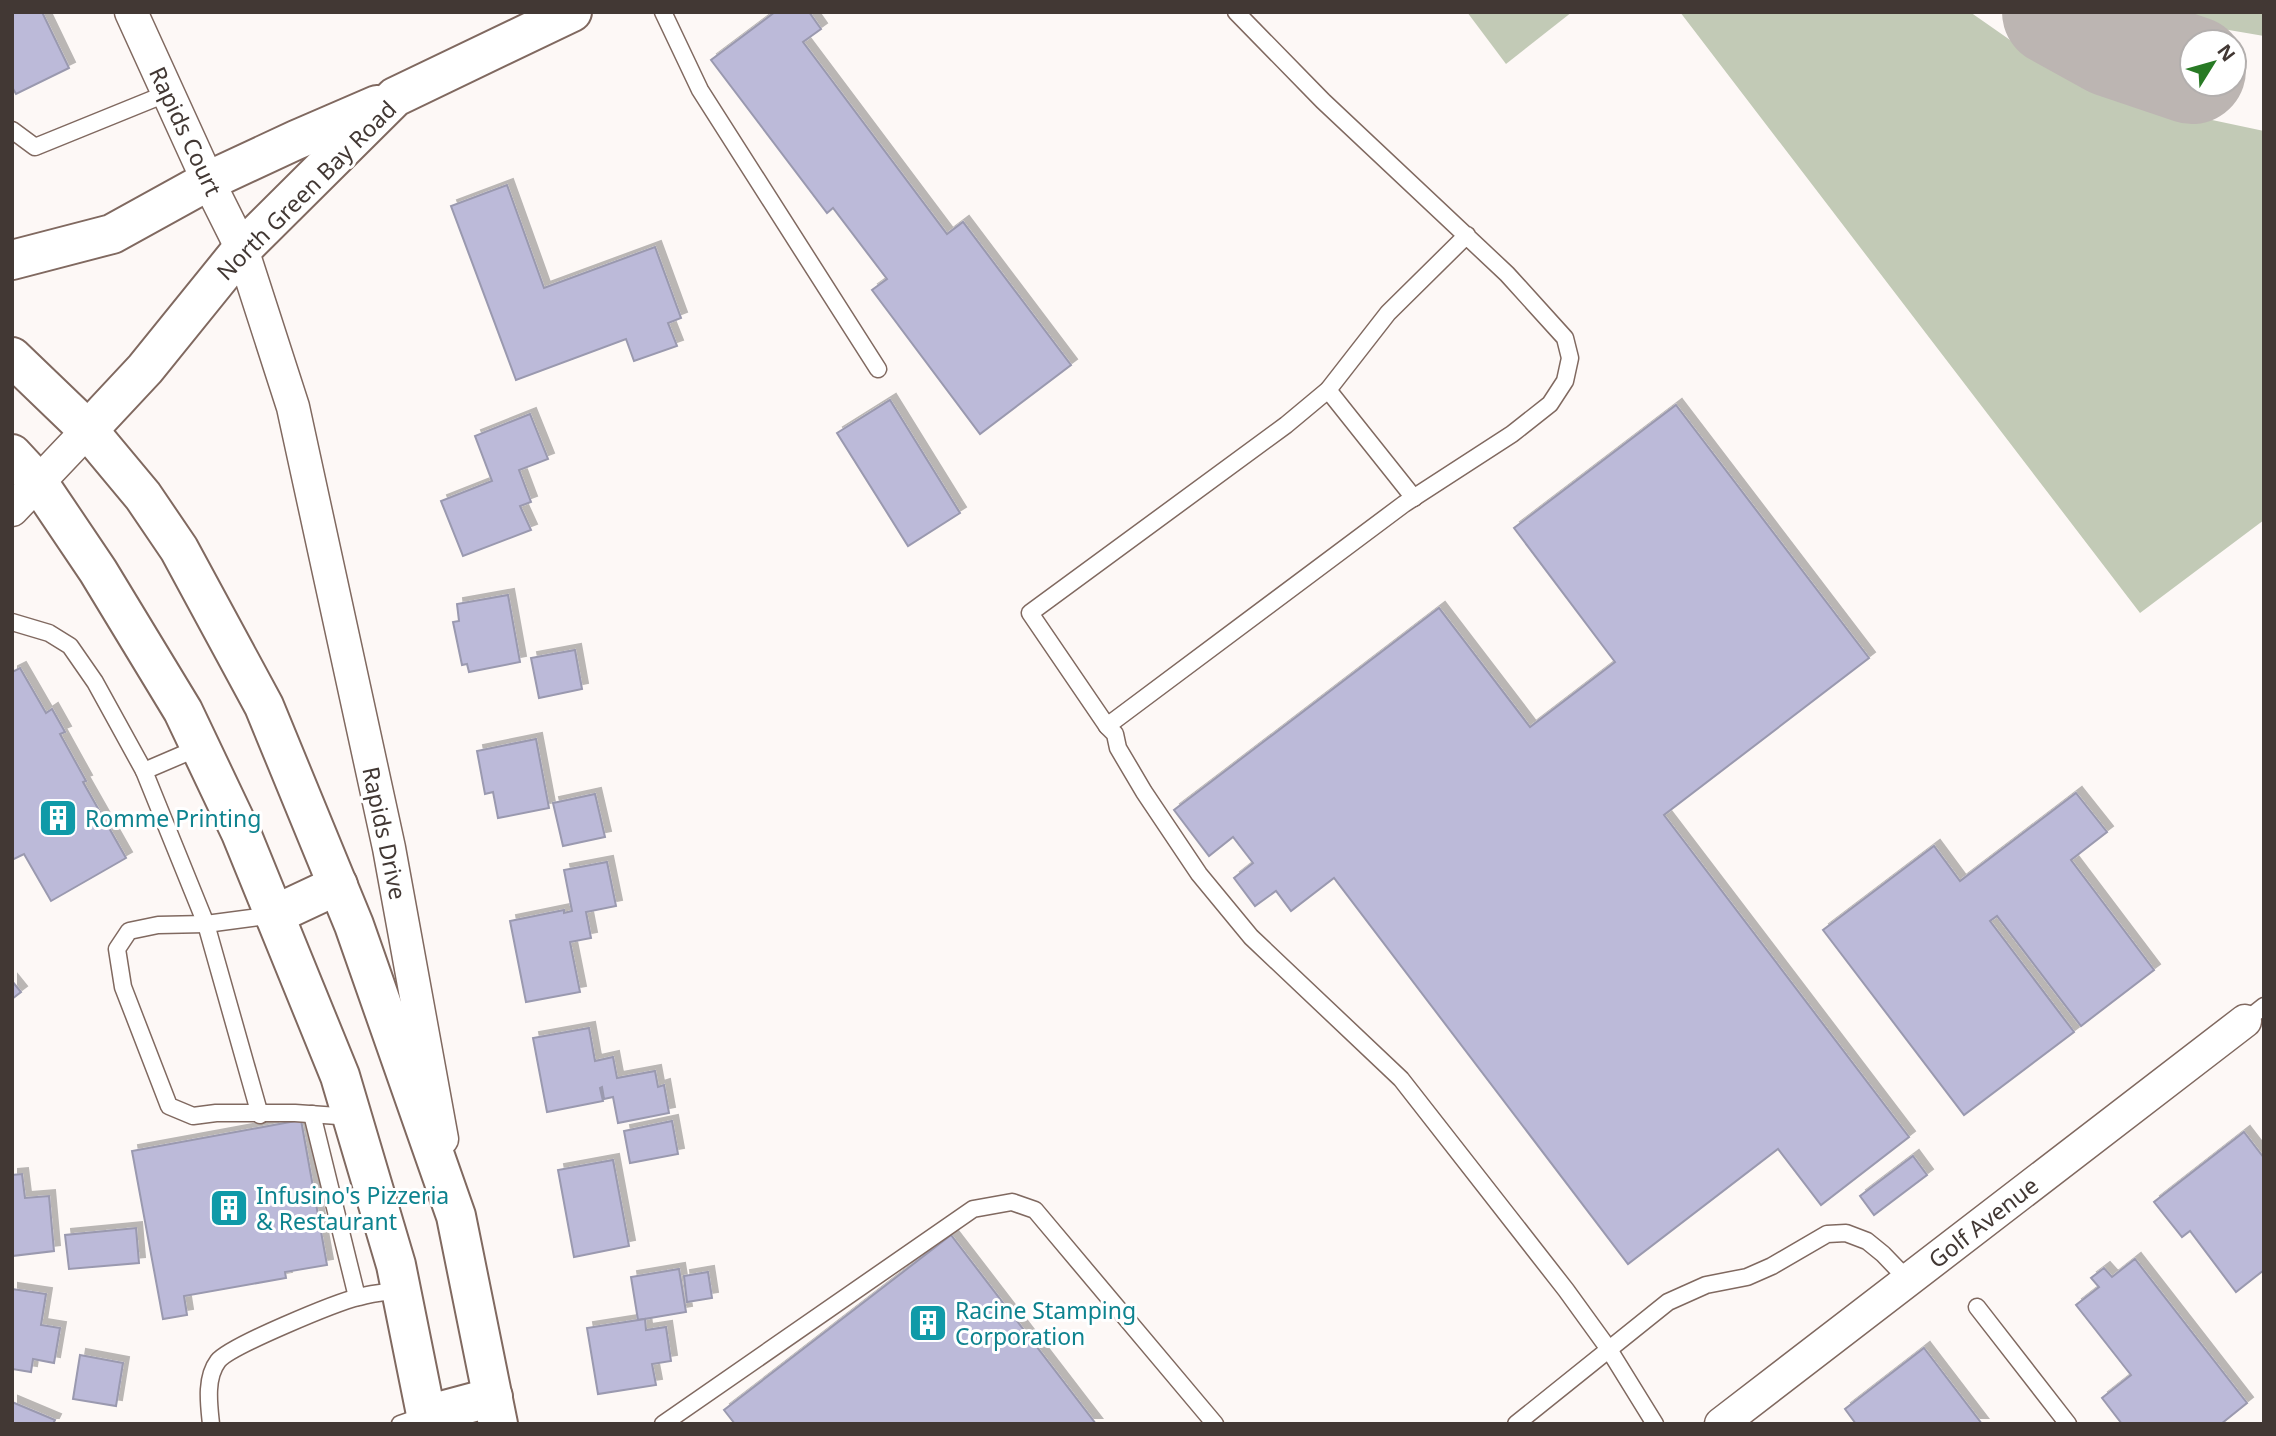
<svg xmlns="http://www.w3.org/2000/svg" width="2276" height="1436" viewBox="0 0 2276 1436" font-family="'Noto Sans',sans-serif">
<defs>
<filter id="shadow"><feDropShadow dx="6" dy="-6" stdDeviation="0" flood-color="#0004"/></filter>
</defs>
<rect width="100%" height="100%" fill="#fdf8f6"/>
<g fill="#c2cab6">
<polygon points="1467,12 1572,12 1506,64"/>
<polygon points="1680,12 1970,12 2023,49 2076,77 2146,106 2264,131 2264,520 2140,613"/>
<polygon points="2162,12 2264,12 2264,36 2223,29"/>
</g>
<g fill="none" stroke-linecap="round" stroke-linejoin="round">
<polyline stroke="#bcb5b2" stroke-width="108" points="2056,12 2112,43 2192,70"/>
</g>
<g fill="#bcbad9" stroke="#9a99af" stroke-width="2" filter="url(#shadow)">
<polygon points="12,12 42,12 69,68 16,94 12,87"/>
<polygon points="775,12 809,12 821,29 803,42 947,234 963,222 1071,365 980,434 872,290 887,279 833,208 827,213 711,60"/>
<polygon points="507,185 544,288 655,247 681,318 668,323 677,346 634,361 626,339 516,380 451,206"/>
<polygon points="890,400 960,513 908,546 837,433"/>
<polygon points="1676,405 1869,658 1664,815 1909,1137 1821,1205 1778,1149 1628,1264 1334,878 1291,911 1276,891 1255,906 1234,878 1253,863 1233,837 1209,856 1174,810 1439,608 1530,727 1615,662 1514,528"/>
<polygon points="530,414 548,459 519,470 531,502 520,506 531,530 463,556 441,501 492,481 475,436"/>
<polygon points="508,595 520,662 469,672 467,664 462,665 453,622 459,621 457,604"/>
<polygon points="575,650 582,689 539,698 531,658"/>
<polygon points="20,668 46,713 52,709 65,732 60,734 86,781 83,782 126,858 51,901 24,854 12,860 12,672"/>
<polygon points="536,739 549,808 498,818 493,792 485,794 477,751"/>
<polygon points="2076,793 2107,832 2071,860 2154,970 2081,1026 1997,916 1990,921 2074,1032 1964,1115 1823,930 1934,846 1960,881"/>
<polygon points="595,794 605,837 563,846 553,803"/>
<polygon points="607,862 616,906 586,912 591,938 570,942 580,992 526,1002 510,921 564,910 564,913 572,911 564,870"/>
<polygon points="12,981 21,992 12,999"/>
<polygon points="589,1028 595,1061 613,1057 617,1078 655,1071 658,1087 664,1085 669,1113 618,1123 613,1097 604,1099 602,1087 600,1088 603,1101 547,1112 533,1038"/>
<polygon points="301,1120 327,1265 285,1272 286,1278 184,1296 187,1315 163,1319 132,1151"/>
<polygon points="672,1121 678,1154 630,1163 624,1131"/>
<polygon points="2244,1132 2264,1158 2264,1270 2236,1292 2190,1231 2182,1237 2154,1202"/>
<polygon points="1913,1156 1927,1175 1874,1215 1860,1196"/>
<polygon points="613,1160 629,1246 574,1257 558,1170"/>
<polygon points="22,1174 25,1198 49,1196 54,1251 12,1256 12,1175"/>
<polygon points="136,1228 139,1263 69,1269 65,1235"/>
<polygon points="951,1235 1096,1424 735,1424 724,1410"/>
<polygon points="2135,1259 2247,1403 2221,1424 2122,1424 2102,1398 2131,1375 2076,1305 2099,1287 2091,1278 2104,1268 2112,1277"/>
<polygon points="679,1269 686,1312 638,1320 631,1277"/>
<polygon points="708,1272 712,1298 687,1302 684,1276"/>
<polygon points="12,1289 46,1294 41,1325 60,1328 54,1363 33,1359 31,1372 12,1369"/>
<polygon points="645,1319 646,1330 666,1327 671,1361 652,1364 656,1385 598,1394 587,1328"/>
<polygon points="1924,1348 1982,1424 1856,1424 1845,1409"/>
<polygon points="80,1355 123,1363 116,1406 73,1399"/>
<polygon points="12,1402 55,1420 53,1424 12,1424"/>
</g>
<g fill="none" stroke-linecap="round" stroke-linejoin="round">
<g stroke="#806960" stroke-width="19">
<g id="lane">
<polyline points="663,12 700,90 878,369"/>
<polyline points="1236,12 1323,101 1507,274 1565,338 1570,358 1565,381 1550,404 1512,434 1404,504 1107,726 1030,613 1286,425 1328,390 1388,313 1467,235"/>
<polyline points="12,130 35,147 168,93"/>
<polyline points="1328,390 1414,498"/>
<polyline points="12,622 49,633 70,646 95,682 144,771"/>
<polyline points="1107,726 1115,734 1118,748 1144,792 1199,874 1251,937 1401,1079 1566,1290 1608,1348 1655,1424"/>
<polyline points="200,747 144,771 206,924 260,1115"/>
<polyline points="274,915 206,924 158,925 129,931 117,949 123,987 169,1106 193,1116 216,1113 295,1113 352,1117"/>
<polyline points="2245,1021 2264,1006"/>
<polyline points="312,1114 357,1297"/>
<polyline points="1977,1307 2068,1424"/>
<path d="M211 1424C209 1405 205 1378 218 1361 230 1346 337 1302 359 1297 373 1293 387 1292 401 1290"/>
<polyline points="400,1424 426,1415"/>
<polyline points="663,1424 973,1209 1012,1202 1035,1210 1215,1424"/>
<polyline points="1516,1424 1668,1302 1706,1285 1747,1277 1772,1266 1827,1234 1846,1233 1867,1241 1883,1254 1908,1280"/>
</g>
</g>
<g stroke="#806960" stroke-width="35">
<g id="street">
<polyline points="131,12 208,181 242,249 293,407 389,848 442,1139"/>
<polyline points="12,510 88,430"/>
<polyline points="1721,1424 2245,1021"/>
</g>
</g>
<g stroke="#806960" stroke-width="42">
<g id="secondary">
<polyline points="12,260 112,234 208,181 296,140 377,105"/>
<polyline points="12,357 88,430 143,496 179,549 264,706 354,925 456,1216 498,1424"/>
<polyline points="88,430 145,369 242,249 395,97 572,12"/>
<polyline points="12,454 38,482 98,571 183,711 241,833 340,1076 396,1265 428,1424"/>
<polyline points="274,915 338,885"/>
<polyline points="426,1415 493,1397"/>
</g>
</g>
<use href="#lane" stroke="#fff" stroke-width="16"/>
<use href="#street" stroke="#fff" stroke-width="32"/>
<use href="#secondary" stroke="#fff" stroke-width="38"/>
</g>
<defs>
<g id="building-square" transform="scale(2.0125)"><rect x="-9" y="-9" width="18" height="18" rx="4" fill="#0f9aa8" stroke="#fff"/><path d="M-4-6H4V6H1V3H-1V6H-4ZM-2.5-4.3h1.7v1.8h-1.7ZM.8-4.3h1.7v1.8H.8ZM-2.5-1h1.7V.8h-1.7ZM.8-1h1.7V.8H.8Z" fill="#fff"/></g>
</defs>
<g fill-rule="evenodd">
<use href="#building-square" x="58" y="818"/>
<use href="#building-square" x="229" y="1208"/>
<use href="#building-square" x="928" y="1323"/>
</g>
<g text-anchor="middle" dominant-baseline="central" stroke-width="6" stroke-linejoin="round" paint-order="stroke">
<g font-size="23" fill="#423834" stroke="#fff">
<text transform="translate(186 131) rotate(65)">Rapids Court</text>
<text transform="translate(306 190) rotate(-45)">North Green Bay Road</text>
<text transform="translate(385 833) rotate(78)">Rapids Drive</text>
<text transform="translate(1983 1222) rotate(-38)">Golf Avenue</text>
</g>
<g font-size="23" fill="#0d838f" stroke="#fff" text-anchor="start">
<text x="85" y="818">Romme Printing</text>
<text x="256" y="1195">Infusino's Pizzeria<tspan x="256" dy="26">&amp; Restaurant</tspan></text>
<text x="955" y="1310">Racine Stamping<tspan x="955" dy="26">Corporation</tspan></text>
</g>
</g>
<rect width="2276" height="1436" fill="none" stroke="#423834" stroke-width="28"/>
<g transform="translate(2213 63) rotate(53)"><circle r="33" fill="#ffffff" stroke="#b3afae" stroke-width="2"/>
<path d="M0-5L12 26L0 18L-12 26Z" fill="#287a25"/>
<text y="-10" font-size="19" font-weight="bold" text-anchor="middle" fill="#423834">N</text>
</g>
</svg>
